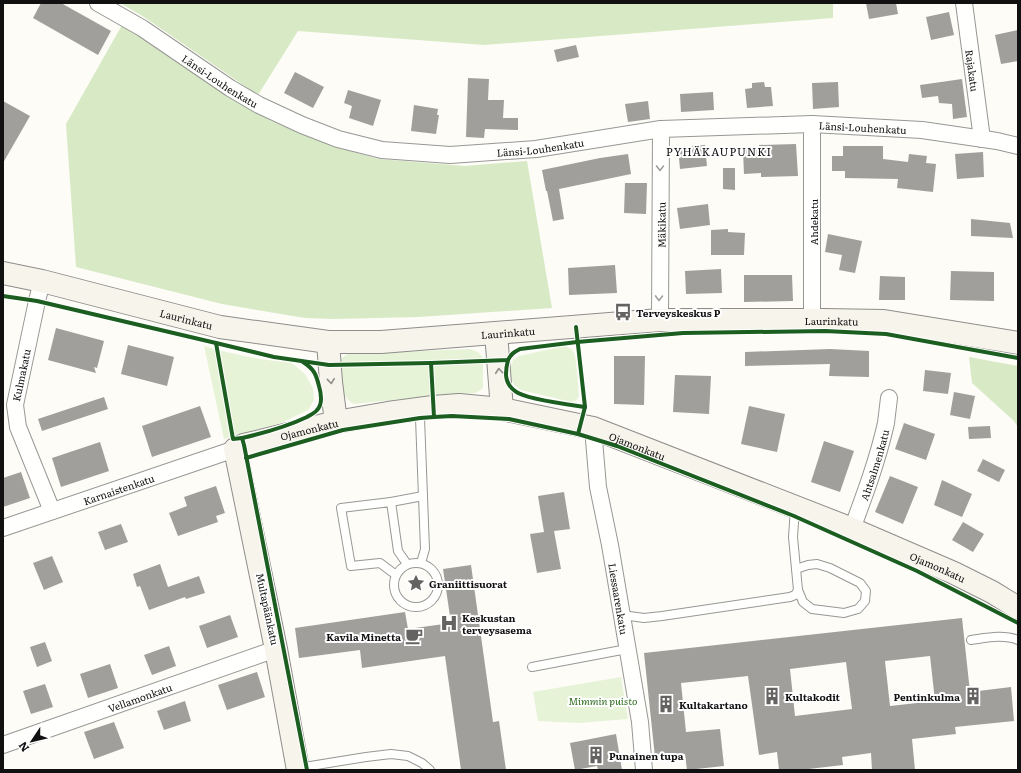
<svg xmlns="http://www.w3.org/2000/svg" width="1021" height="773" viewBox="0 0 1021 773" font-family="Literata,serif">
<rect width="100%" height="100%" fill="#fdfcf7"/>
<g fill="#e7f3d7">
<polygon points="204,346 226,352 260,359 292,363 305,374 313,388 314,400 308,410 281,423 224,439"/>
<path d="M564 346C567 347 571 348 573 351 577 357 578 386 579 395 578 400 576 401 571 402L521 390 514 385 510 376V369L513 360 519 356Z"/>
<path d="M470 349 478 352 483 358V388L476 393 440 395 354 404C338 395 341 378 340 361L343 357 348 354Z"/>
<polygon points="621,677 628,719 579,723 538,721 533,692"/>
</g>
<g fill="#d8eac5">
<polygon points="120,3 833,3 833,18 484,45 298,31 258,95 144,17"/>
<polygon points="122,25 271,121 331,146 379,159 465,166 527,161 552,308 419,317 334,319 305,318 222,304 76,267 66,124"/>
<polygon points="969,357 1018,366 1018,427 1013,420 972,383"/>
</g>
<g fill="#a19f9c" fill-rule="evenodd">
<polygon points="41,3 61,3 111,31 98,55 33,18"/>
<polygon points="866,3 896,3 898,14 869,19"/>
<polygon points="949,12 954,35 931,40 926,17"/>
<polygon points="1018,30 1018,61 1001,64 995,35"/>
<polygon points="576,45 579,57 557,62 554,50"/>
<polygon points="295,72 324,87 313,108 284,93"/>
<polygon points="468,78 489,79 488,100 504,100 503,118 518,118 518,130 485,129 484,138 466,137"/>
<polygon points="962,79 967,117 953,119 952,104 939,103 938,96 922,98 920,85"/>
<polygon points="764,82 765,87 771,87 773,106 747,108 745,89 752,88 752,83"/>
<polygon points="838,82 839,107 813,109 812,83"/>
<polygon points="348,90 381,100 373,126 349,118 352,106 344,103"/>
<polygon points="713,92 714,110 681,112 680,94"/>
<polygon points="3,101 30,116 3,163"/>
<polygon points="648,101 650,119 628,122 625,104"/>
<polygon points="414,105 438,109 437,115 439,115 436,134 411,131"/>
<polygon points="796,144 798,176 761,177 761,173 744,174 743,150 759,150 759,145"/>
<polygon points="705,145 707,166 680,169 678,147"/>
<polygon points="843,146 883,146 883,159 908,162 909,154 927,156 926,163 936,164 933,192 897,188 898,179 845,178 845,171 832,171 832,156 843,156"/>
<polygon points="983,152 984,177 957,179 955,154"/>
<polygon points="628,154 631,174 559,189 564,219 553,221 547,191 546,191 542,170 600,158"/>
<polygon points="723,168 735,168 735,190 723,189"/>
<polygon points="625,183 647,183 646,214 624,213"/>
<polygon points="708,204 710,225 680,229 677,208"/>
<polygon points="971,219 1010,223 1013,238 971,236"/>
<polygon points="728,229 728,232 745,233 744,255 711,255 711,230"/>
<polygon points="828,234 862,241 855,273 839,270 842,255 825,252"/>
<polygon points="615,265 617,293 569,295 568,268"/>
<polygon points="721,269 722,293 686,294 685,271"/>
<polygon points="951,271 994,272 994,301 950,300"/>
<polygon points="744,275 792,275 793,301 744,302"/>
<polygon points="880,276 905,277 905,300 879,300"/>
<polygon points="56,328 104,341 97,368 94,367 96,373 48,360"/>
<polygon points="128,345 174,357 167,386 121,374"/>
<polygon points="830,349 869,351 869,377 829,376 830,364 745,366 745,352"/>
<polygon points="614,356 645,356 644,405 614,404"/>
<polygon points="925,370 951,373 948,394 923,391"/>
<polygon points="675,375 711,376 709,414 673,412"/>
<polygon points="954,392 975,396 970,419 950,415"/>
<polygon points="104,397 108,409 42,431 38,419"/>
<polygon points="200,406 211,437 152,457 142,426"/>
<polygon points="749,406 785,414 777,452 741,444"/>
<polygon points="904,423 935,434 926,460 895,449"/>
<polygon points="990,426 991,438 969,439 968,427"/>
<polygon points="824,441 854,451 840,492 811,482"/>
<polygon points="100,442 109,471 61,487 52,458"/>
<polygon points="983,459 1005,470 999,482 977,471"/>
<polygon points="21,472 30,498 3,507 3,478"/>
<polygon points="890,476 918,487 903,524 875,512"/>
<polygon points="942,480 972,494 962,517 934,505"/>
<polygon points="216,486 225,513 216,516 218,522 178,536 169,513 187,506 184,497"/>
<polygon points="564,492 570,529 554,531 561,569 537,573 530,534 544,532 538,496"/>
<polygon points="963,522 984,534 973,552 952,540"/>
<polygon points="121,524 128,542 105,550 98,532"/>
<polygon points="52,556 63,582 44,590 33,563"/>
<polygon points="160,564 168,587 199,576 205,593 186,599 185,597 149,610 140,586 137,587 133,574"/>
<polygon points="471,565 493,722 499,721 506,770 461,770 445,656 362,668 360,650 299,658 295,628 405,612 408,629 451,623 443,569"/>
<polygon points="230,615 238,637 207,648 199,626"/>
<path d="M962 618 970 692 1011 687 1014 721 955 727 956 734 912 739 915 770H872L871 753 842 757 843 765 800 770H779L777 752 759 755 748 676 681 683 686 732 720 729 724 766 687 770 685 754 655 757 644 653ZM930 656 935 701 890 706 885 661ZM846 662 852 709 795 716 790 669Z"/>
<polygon points="45,642 52,661 37,667 30,647"/>
<polygon points="169,646 176,666 152,675 144,655"/>
<polygon points="110,664 118,688 88,698 80,674"/>
<polygon points="257,672 265,697 227,710 218,685"/>
<polygon points="45,684 53,707 31,714 23,691"/>
<polygon points="185,701 191,721 164,730 157,711"/>
<polygon points="114,722 124,748 94,759 84,732"/>
<polygon points="616,734 622,770 598,770 597,766 575,770 570,743"/>
</g>
<g fill="none" stroke-linecap="round" stroke-linejoin="round">
<g stroke="#979795" stroke-width="10">
<g id="lane">
<polyline points="418,410 420,418 425,549 421,563"/>
<polyline points="391,502 423,496"/>
<circle cx="416" cy="585" r="22"/>
<polyline points="796,569 808,565 817,564 830,568 860,583 866,591 865,601 858,609 844,613 812,609 803,602 798,590"/>
<polyline points="396,575 380,563 351,566 341,508 391,502 398,551 407,564"/>
<polyline points="622,615 644,618 662,616 790,597 795,595 798,590 793,537 795,508"/>
<path d="M971 640C986 638 1003 634 1018 640"/>
<polyline points="532,667 627,649"/>
<polyline points="298,768 366,757 391,754 408,756 422,763 430,770"/>
</g>
</g>
<g stroke="#979795" stroke-width="18">
<g id="street">
<path id="s1" d="M98 3 142 28 230 88 259 105 302 125 338 139 382 150 450 155 536 149 661 129 812 124 922 130 997 141 1018 146"/>
<path id="s2" d="M964 3 982 139"/>
<polyline points="812,124 812,320"/>
<polyline points="42,281 37,301 15,405 18,427 52,511"/>
<path id="s3" d="M660 320 661 129"/>
<path id="s4" d="M593 428 598 487 610 545 640 722 644 770"/>
<path id="s5" d="M3 528 235 449"/>
<path id="s6" d="M852 529C865 494 878 459 886 423 887 415 888 406 889 398"/>
<path id="s7" d="M3 745 276 649"/>
</g>
</g>
<g stroke="#8e8d8b" stroke-width="24">
<g id="secondary">
<path id="s8" d="M3 273 42 281 220 327 328 342H381L660 320H824L884 321 1018 343"/>
<polyline points="496,333 502,409"/>
<polyline points="328,342 331,382 336,422"/>
<path id="s9" d="M298 770 276 649 235 449 244 445 336 422 388 413 433 407 459 405 502 409 593 428 852 529 954 573 992 592 1018 608"/>
</g>
</g>
<use href="#lane" stroke="#fffffe" stroke-width="8"/>
<use href="#street" stroke="#fffffe" stroke-width="16"/>
<use href="#secondary" stroke="#f6f4eb" stroke-width="22"/>
<g stroke="#fff" stroke-width="6">
<g id="cycleway">
<polyline points="3,296 37,301 216,343 233,439 242,438 244,445 307,770"/>
<polyline points="576,327 585,407 578,434"/>
<path d="M216 343 274 357 329 365 431 363 508 360C511 354 514 352 520 349L577 342 683 333 825 331 886 334 1018 358"/>
<path d="M508 360C505 372 504 383 515 391 524 399 571 405 585 407"/>
<polyline points="431,363 434,417"/>
<path d="M242 438C264 433 286 427 307 417 310 415 315 413 317 410 323 404 321 393 319 386 316 374 314 369 303 362"/>
<polyline points="246,458 343,430 420,418 434,417 452,416 509,419 578,434 617,446 794,516 917,571 1018,623"/>
</g>
</g>
<use href="#cycleway" stroke="#1b5e20" stroke-width="4"/>
</g>
<defs><path id="oneway-chevron" d="M-2-3.5L2.5 0L-2 3.5" fill="none" stroke-width="1.6" stroke-linecap="round" stroke-linejoin="round"/></defs>
<g stroke="#a0a09f">
<use href="#oneway-chevron" transform="translate(660 168) rotate(91)"/>
<use href="#oneway-chevron" transform="translate(659 298) rotate(91)"/>
</g>
<g stroke="#8f8e89">
<use href="#oneway-chevron" transform="translate(499 371) rotate(-95)"/>
<use href="#oneway-chevron" transform="translate(331 381) rotate(84)"/>
</g>
<defs>
<g id="bus-bare" transform="scale(1.38)"><path d="M-5-6H5V4H4V6H2V4H-2V6H-4V4H-5ZM-3.5-4V0h7V-4ZM-3.5 1.2v1.5H-2V1.2ZM2 1.2v1.5H3.5V1.2Z" fill="#646362" stroke="#fff" stroke-width="2.5" paint-order="stroke"/></g>
<g id="sight-bare" transform="scale(1.38)"><path d="M0-6L1.8-2.2L6-1.7L2.9 1.2L3.7 5.4L0 3.3L-3.7 5.4L-2.9 1.2L-6-1.7L-1.8-2.2Z" fill="#646362" stroke="#fff" stroke-width="2.5" paint-order="stroke"/></g>
<g id="hospital-bare" transform="scale(1.38)"><path d="M-5-5h3v3.5h4V-5h3V5h-3V1.5h-4V5h-3Z" fill="#646362" stroke="#fff" stroke-width="2.5" paint-order="stroke"/></g>
<g id="cafe-bare" transform="scale(1.38)"><path d="M-5.5-4.5H6V0H3Q3 3.5 0 3.5H-2.5Q-5.5 3.5-5.5 0ZM3-3.2v2h1.7v-2ZM-6 4.5H4V6H-6Z" fill="#646362" stroke="#fff" stroke-width="2.5" paint-order="stroke"/></g>
<g id="building-bare" transform="scale(1.38)"><path d="M-4-6H4V6H1V3H-1V6H-4ZM-2.5-4.3h1.7v1.8h-1.7ZM.8-4.3h1.7v1.8H.8ZM-2.5-1h1.7V.8h-1.7ZM.8-1h1.7V.8H.8Z" fill="#646362" stroke="#fff" stroke-width="2.5" paint-order="stroke"/></g>
</defs>
<g fill-rule="evenodd">
<use href="#bus-bare" x="623" y="312"/>
<use href="#sight-bare" x="416" y="583"/>
<use href="#hospital-bare" x="449" y="623"/>
<use href="#cafe-bare" x="414" y="636"/>
<use href="#building-bare" x="772" y="696"/>
<use href="#building-bare" x="973" y="696"/>
<use href="#building-bare" x="666" y="704"/>
<use href="#building-bare" x="596" y="755"/>
</g>
<g text-anchor="middle" dominant-baseline="central" stroke-width="4" stroke-linejoin="round" paint-order="stroke">
<g font-size="10" fill="#111" stroke="#fff">
<text stroke="none"><textPath href="#s2" startOffset="68">Rajakatu</textPath></text>
<text stroke="none"><textPath href="#s1" startOffset="145">Länsi-Louhenkatu</textPath></text>
<text stroke="none"><textPath href="#s1" startOffset="805">Länsi-Louhenkatu</textPath></text>
<text stroke="none"><textPath href="#s1" startOffset="481">Länsi-Louhenkatu</textPath></text>
<text transform="translate(813 222) rotate(-90)">Ahdekatu</text>
<text stroke="none"><textPath href="#s3" startOffset="95">Mäkikatu</textPath></text>
<text stroke="none"><textPath href="#s8" startOffset="189">Laurinkatu</textPath></text>
<text stroke="none"><textPath href="#s8" startOffset="837">Laurinkatu</textPath></text>
<text stroke="none"><textPath href="#s8" startOffset="513">Laurinkatu</textPath></text>
<text transform="translate(21 375) rotate(-78)">Kulmakatu</text>
<text stroke="none"><textPath href="#s9" startOffset="404">Ojamonkatu</textPath></text>
<text stroke="none"><textPath href="#s9" startOffset="740">Ojamonkatu</textPath></text>
<text stroke="none"><textPath href="#s6" startOffset="68">Ahtsalmenkatu</textPath></text>
<text stroke="none"><textPath href="#s5" startOffset="122">Karnaistenkatu</textPath></text>
<text stroke="none"><textPath href="#s9" startOffset="1064">Ojamonkatu</textPath></text>
<text stroke="none"><textPath href="#s4" startOffset="173">Liessaarenkatu</textPath></text>
<text transform="translate(268 609) rotate(78)">Multapäänkatu</text>
<text stroke="none"><textPath href="#s7" startOffset="145">Vellamonkatu</textPath></text>
</g>
<g font-size="10" font-weight="bold" fill="#111" stroke="#fff" text-anchor="start">
<text x="636" y="312">Terveyskeskus P</text>
<text x="429" y="583">Graniittisuorat</text>
<text x="462" y="617">Keskustan<tspan x="462" dy="12">terveysasema</tspan></text>
<text x="401" y="636" text-anchor="end">Kavila Minetta</text>
<text x="785" y="696">Kultakodit</text>
<text x="960" y="696" text-anchor="end">Pentinkulma</text>
<text x="679" y="704">Kultakartano</text>
<text x="609" y="755">Punainen tupa</text>
</g>
<g font-size="10" font-style="italic" fill="#2f6b1f" stroke="#fff">
<text x="603" y="700">Mimmin puisto</text>
</g>
<g font-size="11" letter-spacing="1" fill="#111" stroke="#fff">
<text x="719" y="151">PYHÄKAUPUNKI</text>
</g>
</g>
<rect width="1021" height="773" fill="none" stroke="#111111" stroke-width="8"/>
<g transform="translate(32 741) rotate(235)" stroke="#ffffff" stroke-width="3" paint-order="stroke">
<path d="M0-3L7 15L0 10L-7 15Z" fill="#111111"/>
<text y="-6" font-size="11" font-weight="bold" text-anchor="middle" fill="#111111">N</text>
</g>
</svg>
